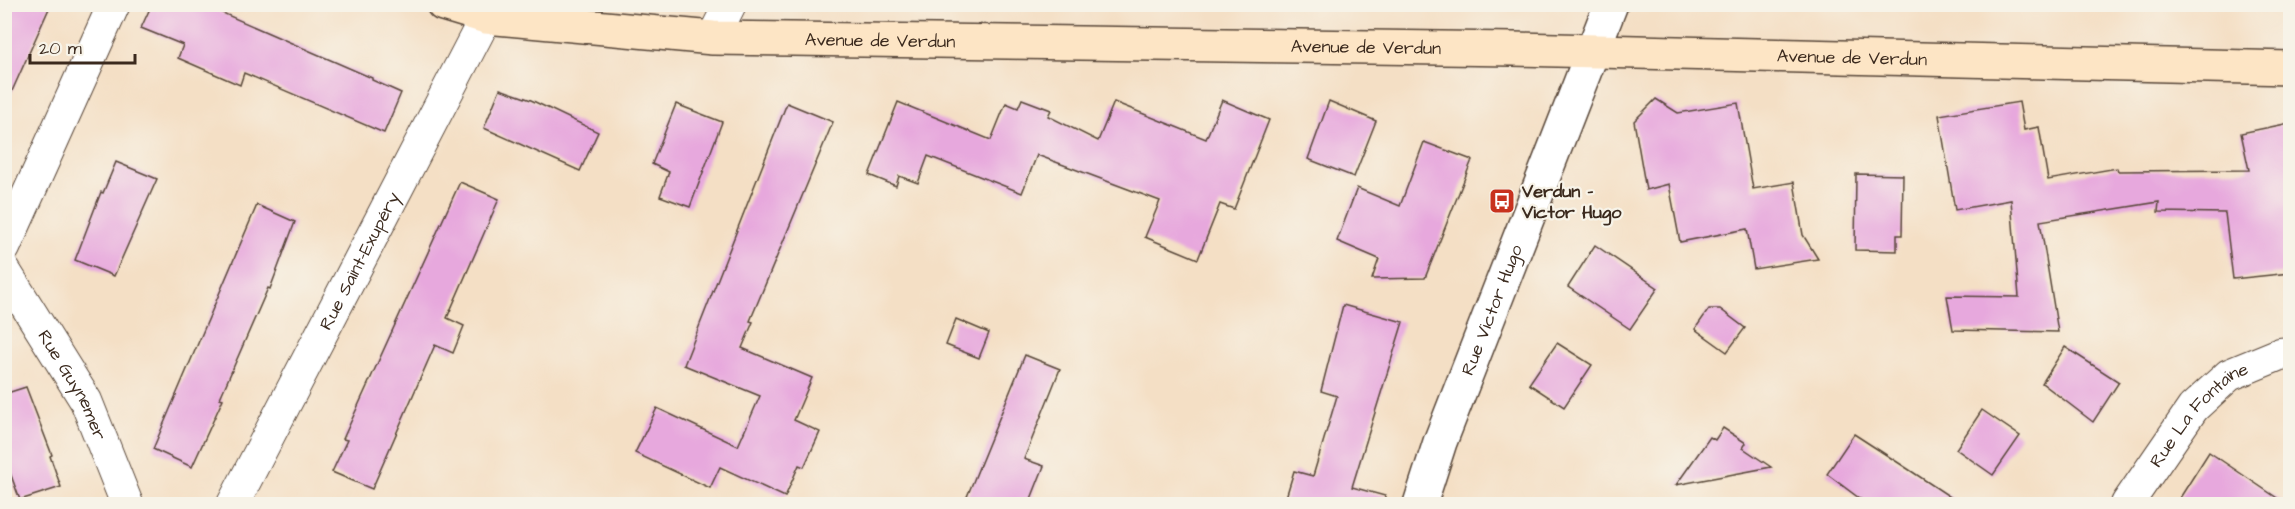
<svg xmlns="http://www.w3.org/2000/svg" width="2295" height="509" viewBox="0 0 2295 509" font-family="'Architects Daughter',sans-serif">
<rect width="100%" height="100%" fill="#f7f3e8"/>
<filter id="ink" filterUnits="userSpaceOnUse"><feTurbulence type="fractalNoise" baseFrequency=".0167" numOctaves="2"/><feDisplacementMap in="SourceGraphic" scale="12" xChannelSelector="R" yChannelSelector="G"/><feConvolveMatrix kernelMatrix="1 2 1 2 8 2 1 2 1" color-interpolation-filters="sRGB"/></filter>
<filter id="wash" filterUnits="userSpaceOnUse"><feTurbulence type="fractalNoise" baseFrequency=".008" numOctaves="4" result="noise"/><feDisplacementMap in="SourceGraphic" scale="24" xChannelSelector="R" yChannelSelector="G"/><feGaussianBlur stdDeviation="1.35" result="paint"/><feColorMatrix in="noise" values="0 0 0 0 0 0 0 0 0 0 0 0 0 0 0 0 0 1.4 0 .05"/><feComposite in="paint" operator="in"/></filter>
<g filter="url(#wash)">
<rect width="100%" height="100%" fill="#f4dfc5"/>
<g id="blocks">
<g fill="#e7a8dd">
<polygon points="9,4 51,4 4,109 4,16"/>
<polygon points="152,4 202,4 372,78 372,80 401,93 384,133 244,73 240,85 178,58 183,45 141,28"/>
<polygon points="500,89 531,100 598,132 580,171 484,128"/>
<polygon points="1022,99 1051,110 1048,116 1098,141 1114,102 1206,139 1222,100 1269,120 1234,209 1220,204 1198,259 1145,237 1160,201 1037,155 1022,193 928,156 918,183 899,176 896,186 869,175 898,102 991,140 1006,103 1018,108"/>
<polygon points="1656,99 1678,113 1738,103 1753,189 1794,182 1803,235 1818,259 1754,269 1747,229 1680,242 1669,184 1646,190 1634,121"/>
<polygon points="1329,101 1376,121 1354,177 1308,159"/>
<polygon points="2019,102 2024,130 2039,127 2048,180 2117,168 2118,171 2249,170 2241,133 2290,123 2290,273 2233,279 2225,213 2158,212 2159,202 2040,221 2058,332 1953,330 1947,296 2019,297 2011,200 1955,210 1939,115"/>
<polygon points="787,103 833,122 750,321 753,322 742,348 812,378 794,420 820,432 804,467 799,465 785,497 720,467 710,488 635,453 657,408 738,446 760,396 684,365"/>
<polygon points="676,104 722,122 690,207 660,196 669,172 652,164"/>
<polygon points="1424,142 1472,160 1425,278 1372,279 1379,259 1337,241 1357,188 1400,206"/>
<polygon points="116,162 157,179 114,276 75,260 101,192 103,193"/>
<polygon points="1856,174 1903,175 1902,235 1897,235 1897,251 1855,250"/>
<polygon points="460,182 499,199 447,318 464,326 453,353 435,345 372,489 332,472 347,440 343,439"/>
<polygon points="257,205 295,222 270,289 268,288 220,398 223,399 192,467 153,449"/>
<polygon points="1595,245 1658,288 1630,329 1568,287"/>
<polygon points="1343,305 1403,322 1352,487 1385,496 1384,504 1284,504 1294,471 1313,476 1337,396 1321,391"/>
<polygon points="1709,309 1720,309 1745,328 1727,352 1695,329"/>
<polygon points="956,319 989,333 979,358 946,345"/>
<polygon points="1557,343 1592,365 1564,407 1529,384"/>
<polygon points="2065,347 2119,382 2093,422 2042,383"/>
<polygon points="1025,355 1060,369 1024,459 1044,466 1029,504 964,504"/>
<polygon points="26,387 52,455 50,456 61,487 20,500 4,456 4,394"/>
<polygon points="1982,410 2020,436 1993,475 1956,449"/>
<polygon points="1723,428 1746,443 1743,448 1771,467 1676,485 1710,437 1715,440"/>
<polygon points="1854,434 1908,469 1961,504 1867,504 1827,474"/>
<polygon points="2209,452 2286,504 2176,504"/>
</g>
</g>
</g>
<g filter="url(#ink)">
<use href="#blocks" fill-opacity="0" stroke="#574537" stroke-width="1.5"/>
<g fill="none" stroke-linecap="round" stroke-linejoin="round">
<g stroke="#574537" stroke-width="34">
<g id="minor">
<polyline points="713,38 730,4"/>
<polyline points="4,248 114,4"/>
<path id="s1" d="M4 270 86 401 127 504"/>
<path id="s2" d="M233 504 486 17"/>
<path id="s3" d="M2127 504 2193 408 2229 375 2280 354 2290 353"/>
</g>
</g>
<g stroke="#574537" stroke-width="36">
<g id="tertiary">
<path id="s4" d="M1420 504 1440 442 1611 4"/>
</g>
</g>
<g stroke="#574537" stroke-width="36">
<g id="secondary">
<path id="s5" d="M443 4 486 17 713 38 1513 49 2290 68"/>
</g>
</g>
<use href="#minor" stroke="#fff" stroke-width="32"/>
<use href="#tertiary" stroke="#fff" stroke-width="33"/>
<use href="#secondary" stroke="#fde5c5" stroke-width="33"/>
</g>
</g>
<defs>
<g id="bus-square" transform="scale(1.35)"><rect x="-9" y="-9" width="18" height="18" rx="4" fill="#c8321e" stroke="#f7f3e8"/><path d="M-5-6H5V4H4V6H2V4H-2V6H-4V4H-5ZM-3.5-4V0h7V-4ZM-3.5 1.2v1.5H-2V1.2ZM2 1.2v1.5H3.5V1.2Z" fill="#fff"/></g>
</defs>
<g fill-rule="evenodd">
<use href="#bus-square" x="1502" y="201"/>
</g>
<g text-anchor="middle" dominant-baseline="central" stroke-width="4.5" stroke-linejoin="round" paint-order="stroke">
<g font-size="18" fill="#3b2a1e" stroke="#f7f3e8">
<text stroke="none"><textPath href="#s5" startOffset="440">Avenue de Verdun</textPath></text>
<text stroke="none"><textPath href="#s5" startOffset="926">Avenue de Verdun</textPath></text>
<text stroke="none"><textPath href="#s5" startOffset="1412">Avenue de Verdun</textPath></text>
<text stroke="none"><textPath href="#s2" startOffset="274">Rue Saint-Exupéry</textPath></text>
<text stroke="none"><textPath href="#s4" startOffset="207">Rue Victor Hugo</textPath></text>
<text stroke="none"><textPath href="#s1" startOffset="134">Rue Guynemer</textPath></text>
<text stroke="none"><textPath href="#s3" startOffset="116">Rue La Fontaine</textPath></text>
</g>
<g font-size="18" font-weight="bold" fill="#3b2a1e" stroke="#f7f3e8" text-anchor="start">
<text x="1522" y="191">Verdun -<tspan x="1522" dy="21">Victor Hugo</tspan></text>
</g>
</g>
<rect width="2295" height="509" fill="none" stroke="#f7f3e8" stroke-width="24"/>
<path d="M30 54v9h105v-9" fill="none" stroke="#3b2a1e" stroke-width="3"/>
<text x="39" y="54" font-size="18" fill="#3b2a1e" stroke="#f7f3e8" stroke-width="4.5" paint-order="stroke">20 m</text>
</svg>
